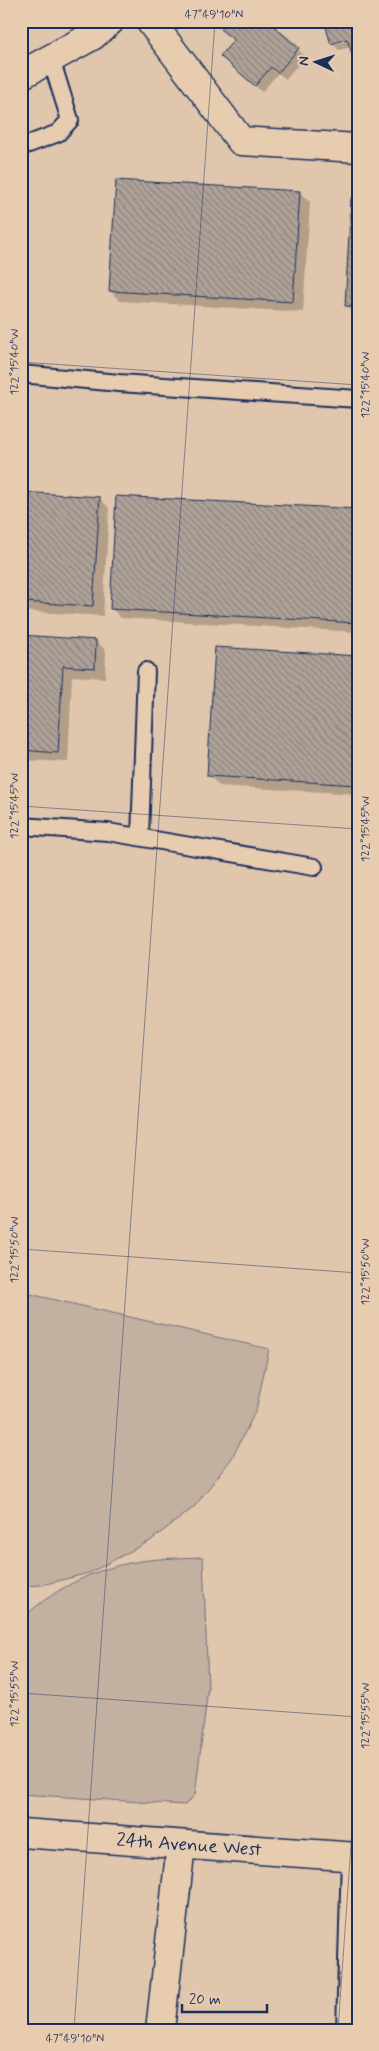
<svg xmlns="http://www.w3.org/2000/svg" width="379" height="2051" viewBox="0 0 379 2051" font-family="Mynerve,sans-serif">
<defs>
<pattern id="building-back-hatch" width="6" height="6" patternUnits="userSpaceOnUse" patternTransform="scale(1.25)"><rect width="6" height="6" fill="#aea198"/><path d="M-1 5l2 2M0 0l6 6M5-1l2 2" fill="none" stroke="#8d847f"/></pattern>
</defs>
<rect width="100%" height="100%" fill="#dfc6ac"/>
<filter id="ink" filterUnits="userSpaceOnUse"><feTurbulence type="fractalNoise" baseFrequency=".02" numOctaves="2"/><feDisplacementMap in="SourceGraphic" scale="10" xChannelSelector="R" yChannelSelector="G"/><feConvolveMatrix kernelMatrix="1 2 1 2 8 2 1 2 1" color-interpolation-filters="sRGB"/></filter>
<g filter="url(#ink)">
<g fill="#c2b0a0" stroke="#6e707f">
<polygon points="21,1292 269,1349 256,1410 232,1458 194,1507 150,1541 89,1573 42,1585 21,1586"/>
<path d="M203 1557 208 1688 195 1795 185 1805 21 1794V1620C49 1592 91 1570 130 1563 154 1558 179 1558 203 1557Z"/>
</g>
<g fill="#0003" fill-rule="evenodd">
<polygon points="266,21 305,56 286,79 278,73 262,92 221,56 235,41 229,36"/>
<path d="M358 21V62L355 59 351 47 339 50 332 43ZM353 36 354 39 335 44V41Z"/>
<polygon points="299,192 310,202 303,312 120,301 110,291"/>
<polygon points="358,200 358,316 347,306"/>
<polygon points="21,493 99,498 109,508 103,616 21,611"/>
<polygon points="358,511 358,632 121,618 111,608"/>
<polygon points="21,637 96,641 106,651 105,678 72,676 68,762 21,760"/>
<polygon points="358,657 358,794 219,786 209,775"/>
</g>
<g fill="url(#building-back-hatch)" stroke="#1b2f5e">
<polygon points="228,21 268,21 299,48 278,73 271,67 255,86 220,56 234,40 221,30"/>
<polygon points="324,21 358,21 358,59 354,60 347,39 331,44"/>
<polygon points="116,180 300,191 293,302 109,291"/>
<polygon points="351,198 358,199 358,307 345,306"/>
<polygon points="21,492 100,497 93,606 21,602"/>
<polygon points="116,496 358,509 358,623 110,609"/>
<polygon points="21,635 96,640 95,668 63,666 58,753 21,750"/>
<polygon points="215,647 358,656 358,785 207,776"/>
</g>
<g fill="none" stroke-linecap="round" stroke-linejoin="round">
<g stroke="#1b2f5e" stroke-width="20">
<g id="lane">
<polyline points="21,147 58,133 70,120 51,59"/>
<polyline points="21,374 119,383 358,399"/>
<polyline points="21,826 108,832 314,867"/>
<polyline points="140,837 146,671"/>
<polyline points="345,2030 350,1857"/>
</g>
</g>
<g stroke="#1b2f5e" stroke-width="31">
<g id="street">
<polyline points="150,21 241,141 358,148"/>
<polyline points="160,2030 181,1845"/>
</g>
</g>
<g stroke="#1b2f5e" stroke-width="31">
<g id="secondary">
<polyline points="21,75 92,36 110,21"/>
<polyline points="21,1833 358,1857"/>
</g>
</g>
<use href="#lane" stroke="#e7ccaf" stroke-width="16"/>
<use href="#street" stroke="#e7ccaf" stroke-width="28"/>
<use href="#secondary" stroke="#e7ccaf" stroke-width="28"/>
</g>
</g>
<path fill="none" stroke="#1b2f5e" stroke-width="1" stroke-opacity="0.45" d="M21 362 358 385M21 806 358 829M21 1249 358 1273M21 1693 358 1717M74 2030 215 21M338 2030 358 1745"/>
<g text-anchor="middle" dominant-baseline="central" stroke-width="5" stroke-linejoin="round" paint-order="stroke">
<g font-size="19" fill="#1b2f5e" stroke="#e7ccaf">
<text transform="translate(189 1845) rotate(4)">24th Avenue West</text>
</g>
</g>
<rect width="379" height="2051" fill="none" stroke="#e7ccaf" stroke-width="55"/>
<g transform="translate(316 62) rotate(274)" stroke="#e7ccaf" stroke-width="4" paint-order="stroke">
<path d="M0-4L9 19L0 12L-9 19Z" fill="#1b2f5e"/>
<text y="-8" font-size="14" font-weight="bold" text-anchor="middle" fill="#1b2f5e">N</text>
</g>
<path d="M182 2004v8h85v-8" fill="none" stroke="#1b2f5e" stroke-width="2.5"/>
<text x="189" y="2004" font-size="15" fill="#1b2f5e" stroke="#e7ccaf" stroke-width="4" paint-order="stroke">20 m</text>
<rect x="28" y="28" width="324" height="1996" fill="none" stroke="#1b2f5e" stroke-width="2"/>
<g font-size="12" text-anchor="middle" fill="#1b2f5e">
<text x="214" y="18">47°49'10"N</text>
<text transform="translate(14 362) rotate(-90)" y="4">122°15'40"W</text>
<text transform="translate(365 385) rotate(-90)" y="4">122°15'40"W</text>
<text transform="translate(14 806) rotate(-90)" y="4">122°15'45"W</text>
<text transform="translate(365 829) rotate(-90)" y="4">122°15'45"W</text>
<text transform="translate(14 1250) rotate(-90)" y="4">122°15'50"W</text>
<text transform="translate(365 1272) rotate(-90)" y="4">122°15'50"W</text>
<text transform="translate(14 1694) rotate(-90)" y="4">122°15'55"W</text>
<text transform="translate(365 1716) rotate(-90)" y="4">122°15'55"W</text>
<text x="75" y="2042">47°49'10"N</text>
</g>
</svg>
